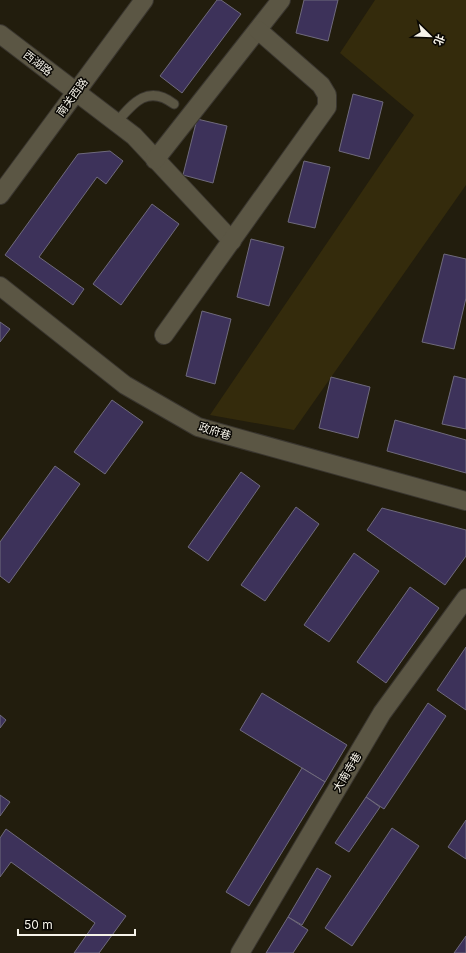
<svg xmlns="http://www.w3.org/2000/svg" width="466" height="953" viewBox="0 0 466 953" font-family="Inter,'Noto Sans SC',sans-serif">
<rect width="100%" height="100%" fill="#221d0d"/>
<polygon fill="#342b0c" points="375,0 466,0 466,185 294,430 210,415 414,115 340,53"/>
<g fill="#3d325a" stroke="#6f6a7c">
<polygon points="217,0 221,0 241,14 182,93 160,76"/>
<polygon points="304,0 338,0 328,41 296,33"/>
<polygon points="353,94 383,102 369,159 339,151"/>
<polygon points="197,119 227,126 213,183 183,175"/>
<polygon points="110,151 123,161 106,184 97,177 39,257 84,289 73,305 5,255 78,154"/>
<polygon points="304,161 330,167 315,228 288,222"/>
<polygon points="152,204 179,224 121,305 93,284"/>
<polygon points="251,239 284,247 269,306 237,297"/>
<polygon points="444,254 466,259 466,298 454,349 422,342"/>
<polygon points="202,311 231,319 215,384 186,376"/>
<polygon points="0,322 10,329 0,342"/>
<polygon points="454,376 466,379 466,429 442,424"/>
<polygon points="331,377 370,387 358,438 319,428"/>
<polygon points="112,400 143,422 105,474 74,452"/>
<polygon points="395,420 466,440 466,473 387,451"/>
<polygon points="55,466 80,484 9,583 0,576 0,542"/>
<polygon points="241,472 260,486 208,561 188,547"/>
<polygon points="296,507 319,524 265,601 241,585"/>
<polygon points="382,508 466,530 466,556 445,585 367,530"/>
<polygon points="354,553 379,571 329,642 304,625"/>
<polygon points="410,587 439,608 386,683 357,662"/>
<polygon points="466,647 466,710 437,690"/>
<polygon points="262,693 347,745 325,782 240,730"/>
<polygon points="428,703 446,716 384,809 366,797"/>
<polygon points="0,715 6,720 0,728"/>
<polygon points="302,768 325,782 249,906 226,892"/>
<polygon points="0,795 10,802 0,816"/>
<polygon points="366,797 380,807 349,852 335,843"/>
<polygon points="466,820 466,859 448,847"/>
<polygon points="392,828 419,846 352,946 325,928"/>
<polygon points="6,829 126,916 99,953 74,953 95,923 11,862 0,877 0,838"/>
<polygon points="317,868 331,876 302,925 288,917"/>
<polygon points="288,917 308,930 293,953 266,953"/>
<polygon points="466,936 466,953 454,953"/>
</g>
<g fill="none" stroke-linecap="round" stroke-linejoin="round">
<g stroke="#3a362f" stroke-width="11">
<path id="service" d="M116 123C133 103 148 84 174 104"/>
</g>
<g stroke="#3a362f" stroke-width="20">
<g id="minor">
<polyline points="0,34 134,136 232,241"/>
<polyline points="155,160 281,0"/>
<polyline points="0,195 144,0"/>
<polyline points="0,286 125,385 198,427 466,501"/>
<polyline points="164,335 327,107 327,95 321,85 258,30"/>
<polyline points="240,953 382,713 466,598"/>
</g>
</g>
<use href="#service" stroke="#5b5644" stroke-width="9"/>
<use href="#minor" stroke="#5b5644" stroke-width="18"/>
</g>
<g text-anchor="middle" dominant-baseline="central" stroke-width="3" stroke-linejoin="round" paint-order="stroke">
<g font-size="11" fill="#f6f3e9" stroke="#090703">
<text transform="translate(38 63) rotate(38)">西湖路</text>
<text transform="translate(72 97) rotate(-54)">南关西路</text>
<text transform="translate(215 431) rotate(17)">政府巷</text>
<text transform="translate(347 772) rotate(-59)">大南寺巷</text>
</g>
</g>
<g transform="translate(430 36) rotate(113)" stroke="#090703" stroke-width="3" paint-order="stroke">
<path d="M0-3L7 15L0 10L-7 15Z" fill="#f6f3e9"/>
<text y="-6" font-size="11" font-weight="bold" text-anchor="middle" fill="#f6f3e9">北</text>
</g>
<path d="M18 929v6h117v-6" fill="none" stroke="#f6f3e9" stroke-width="2"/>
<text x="24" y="929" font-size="12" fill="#f6f3e9" stroke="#090703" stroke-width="3" paint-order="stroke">50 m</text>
</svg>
